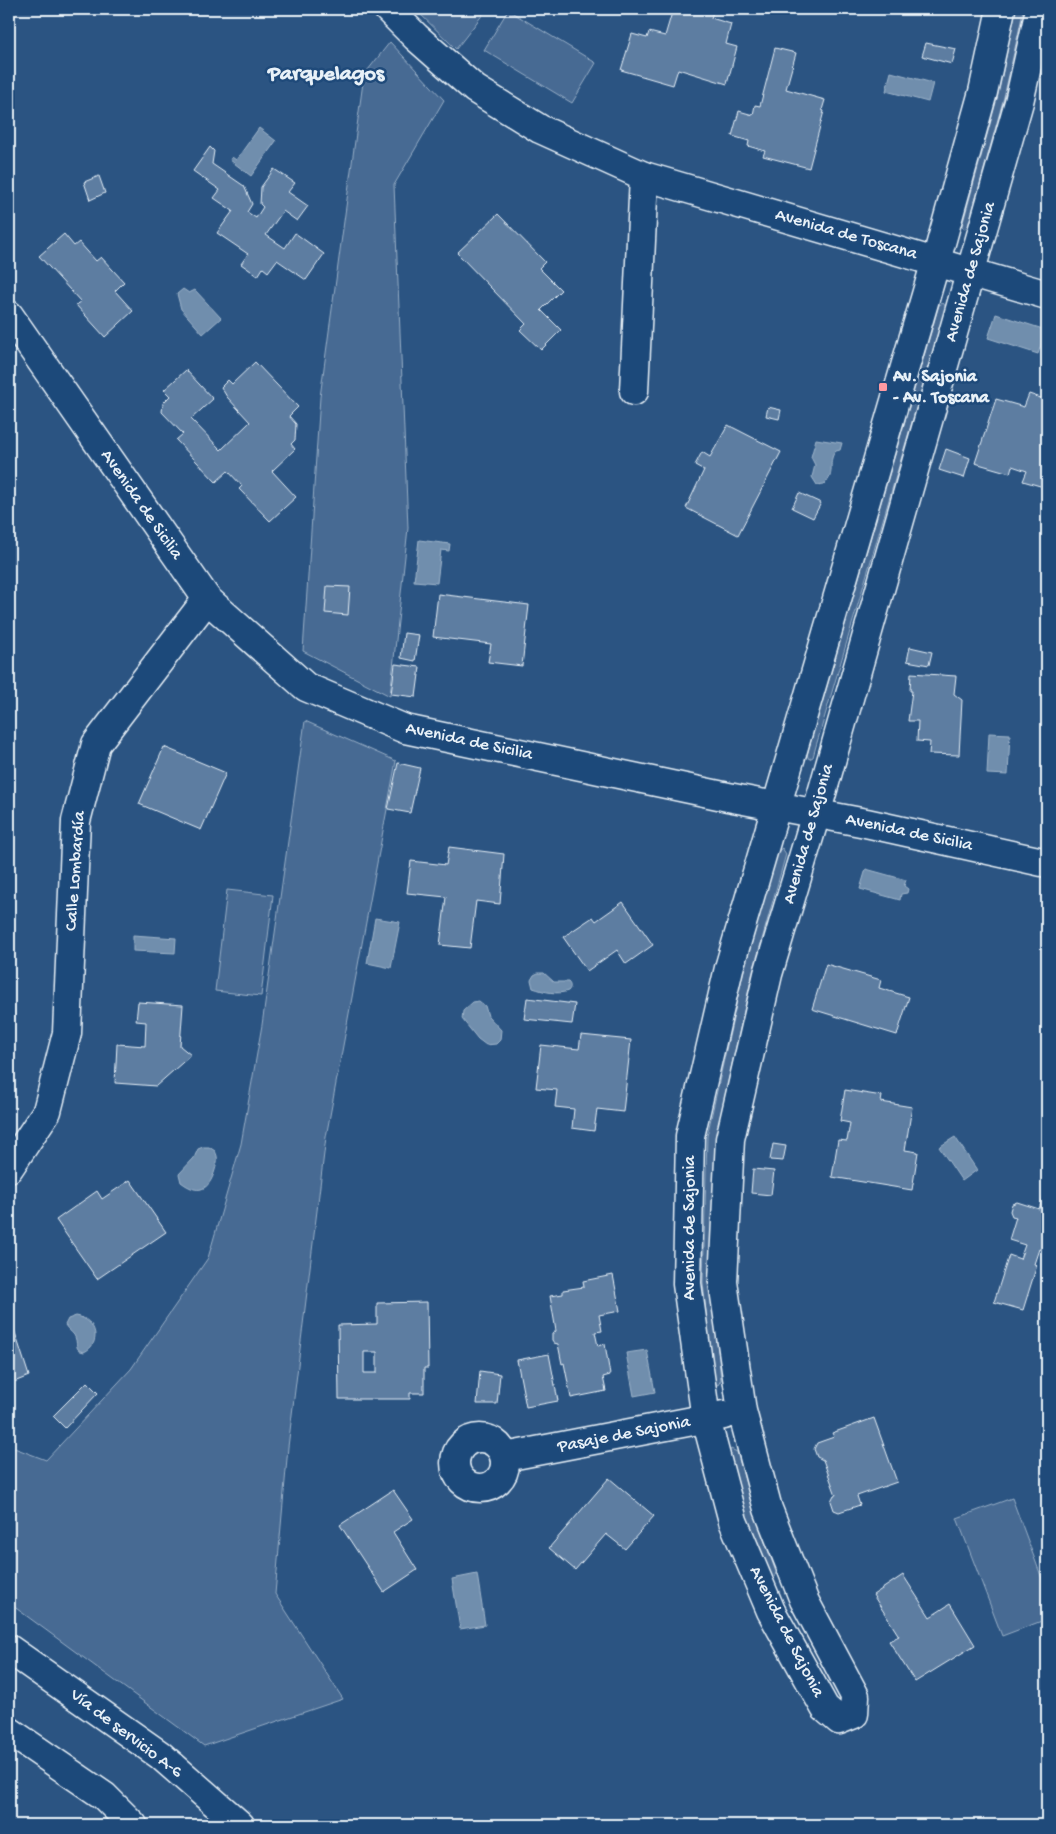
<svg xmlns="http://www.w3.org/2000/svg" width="1056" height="1834" viewBox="0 0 1056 1834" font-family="'Gochi Hand',sans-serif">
<rect width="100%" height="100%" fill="#2b5482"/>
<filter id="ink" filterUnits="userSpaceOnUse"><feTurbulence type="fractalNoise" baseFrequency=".02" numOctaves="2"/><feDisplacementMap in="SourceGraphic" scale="10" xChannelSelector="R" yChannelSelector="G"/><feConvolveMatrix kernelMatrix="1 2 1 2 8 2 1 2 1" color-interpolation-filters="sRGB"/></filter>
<g filter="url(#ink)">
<g fill="#476b93" stroke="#98aec6">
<polygon points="415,9 487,9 456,49"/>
<polygon points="1016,9 1023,9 1021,21 1004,97 968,227 964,229 962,226 998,95"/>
<polygon points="508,10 596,63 572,103 484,50"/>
<polygon points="390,42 444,100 394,185 408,528 390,696 303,651 320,397 364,75"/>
<polygon points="943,303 946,307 816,746 813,757 809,759 807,755 810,744 939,305"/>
<polygon points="305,721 396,761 326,1137 288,1447 275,1594 343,1699 204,1746 9,1603 9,1446 46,1460 131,1369 208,1258 241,1144 262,1025"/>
<polygon points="782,848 786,854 752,975 716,1136 711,1280 721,1380 718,1385 713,1382 703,1282 707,1136 743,974 777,852"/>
<polygon points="227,890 273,895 261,996 215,991"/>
<polygon points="731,1449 737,1452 754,1512 776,1572 774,1579 768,1576 746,1516 728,1454"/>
<polygon points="1012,1498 1047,1592 1047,1619 1002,1636 957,1518"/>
</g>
<g fill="#708ead" stroke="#a0b6cb">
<polygon points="891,72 933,83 928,102 886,91"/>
<polygon points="259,128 276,141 251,176 230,160 232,157 236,160"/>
<polygon points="183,289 189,293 195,290 221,318 203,334 181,309 177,294"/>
<polygon points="996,314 1046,330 1038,354 988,338"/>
<path d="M816 439 842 443 840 450 836 451C826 461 837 475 824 484L817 485 812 477 815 465 811 457Z"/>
<polygon points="419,540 450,544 449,551 441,550 437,583 414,581"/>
<polygon points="989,733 1010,734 1008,775 987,774"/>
<polygon points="866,869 906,880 904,886 908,889 907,893 901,894 900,900 860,889"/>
<polygon points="375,918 400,922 391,968 367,963"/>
<polygon points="133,935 176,938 175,953 133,951"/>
<path d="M538 973H544L554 982H568C571 985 571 988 568 991 557 995 545 992 533 988L531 980 534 975Z"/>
<polygon points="479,1001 485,1006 488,1016 501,1030 500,1040 496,1044 486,1045 478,1039 462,1019 463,1011 473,1002"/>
<polygon points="955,1137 977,1170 962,1181 939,1147"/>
<path d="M203 1147H209L215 1151C219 1158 217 1163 215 1170 209 1191 198 1195 181 1182L179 1174 194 1158 198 1149Z"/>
<path d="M76 1316C97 1319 102 1344 84 1352 73 1350 79 1343 74 1335 71 1331 68 1330 65 1325L68 1319Z"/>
<polygon points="647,1350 655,1392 634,1396 626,1353"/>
<polygon points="477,1574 485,1625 460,1629 452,1579"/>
</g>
<g fill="#5d7da1" stroke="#e8f1f8" fill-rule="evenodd">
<polygon points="673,9 714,9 711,18 731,24 726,44 737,47 727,84 678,69 673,85 621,70 632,34 647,38 649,32 665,36"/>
<polygon points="926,43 956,49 952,64 922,56"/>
<polygon points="775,48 796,53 786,89 825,100 822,110 824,111 809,168 763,156 765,151 748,146 749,141 732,136 739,111 753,115 755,105 760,106"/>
<polygon points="210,147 214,151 212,164 244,186 252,204 247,212 256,218 263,207 260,204 261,187 274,169 295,183 288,192 308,206 297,221 283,211 266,235 285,248 295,233 324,254 306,280 277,260 268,272 263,268 258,276 241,264 248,254 217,233 233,211 214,198 220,190 193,171"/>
<polygon points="99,176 105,193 90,200 84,182"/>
<polygon points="498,214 545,262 539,268 561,290 541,310 561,330 541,350 520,330 526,324 457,253"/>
<polygon points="64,234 74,246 79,242 96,261 101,257 124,282 115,291 133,311 105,337 76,305 81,302 39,256"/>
<polygon points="255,362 298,407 289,416 296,424 295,440 291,444 295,449 272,471 296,497 270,521 239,489 242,486 228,471 216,482 176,440 183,434 162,412 163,403 170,396 164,390 186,370 213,399 191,419 221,450 250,422 227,397 221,387 228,380 232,384"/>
<polygon points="1029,394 1047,400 1047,488 1023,481 1027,471 1012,466 1010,473 975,463 996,399 1024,407"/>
<polygon points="768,407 781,410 779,419 766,416"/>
<polygon points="728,425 781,452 738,535 686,508 704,470 695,465 702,452 710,457"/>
<polygon points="946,449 970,458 964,478 939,470"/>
<polygon points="799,493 821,503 813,518 792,508"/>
<polygon points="327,586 350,587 348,615 325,613"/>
<polygon points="438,594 529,605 522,666 488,662 491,644 433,637"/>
<polygon points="404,633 419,635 415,661 401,658"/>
<polygon points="910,647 932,652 929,665 907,661"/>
<polygon points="395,664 420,667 416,697 391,694"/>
<polygon points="911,673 956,676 954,694 962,700 959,755 929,754 930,742 917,741 918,721 908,721 912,691 910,691"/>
<polygon points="164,747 226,773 201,830 139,804"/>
<polygon points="398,763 420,768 410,813 388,809"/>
<polygon points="449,847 504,854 500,904 476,901 470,948 440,945 446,897 407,893 411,861 446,865"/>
<polygon points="623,902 653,945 626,964 617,950 587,971 563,937 593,917 596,921"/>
<polygon points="826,964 881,980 879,988 909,997 897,1035 812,1009"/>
<polygon points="527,998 575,1004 572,1024 524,1019"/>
<polygon points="138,1002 183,1005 180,1046 191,1055 156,1086 115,1083 117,1044 145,1046 146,1022 136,1021"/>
<polygon points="581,1035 631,1040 623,1112 597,1109 594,1131 572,1128 574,1109 555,1107 557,1090 536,1088 541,1045 579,1049"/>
<polygon points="845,1090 882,1096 881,1102 912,1107 905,1150 918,1152 912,1190 832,1177 838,1140 847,1141 850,1123 840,1121"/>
<polygon points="773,1144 786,1146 783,1161 770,1160"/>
<polygon points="753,1169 774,1171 771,1195 751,1193"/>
<polygon points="130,1180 166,1232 97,1279 56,1220 97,1191 102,1199"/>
<polygon points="1044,1194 1047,1195 1047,1252 1039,1249 1034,1264 1037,1265 1023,1310 994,1302 1009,1255 1020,1259 1025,1245 1009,1240 1016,1217 1012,1216 1010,1211 1012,1204 1017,1202 1039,1209"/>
<polygon points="613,1275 620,1311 599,1315 602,1331 595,1332 598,1346 605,1344 610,1375 603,1377 606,1391 571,1398 564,1363 562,1364 558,1344 554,1343 552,1340 552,1334 556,1331 550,1296 563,1294 563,1290 584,1287 583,1281"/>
<path d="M427 1302 428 1368H424V1393H410V1399H339L338 1325 377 1324V1303ZM364 1352H377V1373H364Z"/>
<polygon points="9,1314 29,1376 9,1384"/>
<polygon points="549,1354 558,1401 526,1407 517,1360"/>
<polygon points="480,1371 500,1374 497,1404 477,1404"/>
<polygon points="87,1382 98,1393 65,1428 53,1416"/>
<polygon points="874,1418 897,1482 857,1496 860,1505 839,1512 834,1510 831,1501 834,1495 836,1495 823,1460 817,1457 814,1449 817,1443 834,1437 832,1433"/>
<polygon points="609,1478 654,1516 625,1549 606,1534 575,1570 549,1548"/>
<polygon points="393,1490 413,1519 393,1532 417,1570 384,1592 340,1525"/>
<polygon points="903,1575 930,1617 950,1604 975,1645 915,1682 889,1641 899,1636 873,1595"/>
</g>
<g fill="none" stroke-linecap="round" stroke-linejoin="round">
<g stroke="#e8f1f8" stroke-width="31">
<g id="minor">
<polyline points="388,9 416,37 475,89 540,129 644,176 1047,295"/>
<polyline points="1001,9 983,92 936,261 729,968 690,1136 687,1284 706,1419 733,1521 771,1611 825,1708 839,1720 854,1714 855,1696 804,1600 768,1509 742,1411 723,1282 730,1139 768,974 816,814 1019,102 1040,9"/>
<polyline points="9,315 207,599 306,687 405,729 728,797 866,823 1047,863"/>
<polyline points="634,391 644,176"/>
<polyline points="9,1168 47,1111 67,1033 76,821 96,744 207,599"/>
<circle cx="480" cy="1463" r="25"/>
<polyline points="505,1457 724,1415"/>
<polyline points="9,1649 160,1755 240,1825"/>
</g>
</g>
<g stroke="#e8f1f8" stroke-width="31">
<polyline id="highway" points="9,1731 104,1796 133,1825"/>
</g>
<use href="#minor" stroke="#1f4a7a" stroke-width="28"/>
<use href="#highway" stroke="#1f4a7a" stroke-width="28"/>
</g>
</g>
<rect fill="#ff9aa2" stroke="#1f4a7a" stroke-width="2" x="878" y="382" width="10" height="10" rx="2.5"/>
<g text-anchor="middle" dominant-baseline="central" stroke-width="5" stroke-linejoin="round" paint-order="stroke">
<g font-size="18" fill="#e8f1f8" stroke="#1f4a7a">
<text transform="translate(846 235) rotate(16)">Avenida de Toscana</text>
<text transform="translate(971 272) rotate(-74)">Avenida de Sajonia</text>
<text transform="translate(141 505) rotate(55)">Avenida de Sicilia</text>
<text transform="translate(469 742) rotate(12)">Avenida de Sicilia</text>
<text transform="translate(909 833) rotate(12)">Avenida de Sicilia</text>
<text transform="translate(809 834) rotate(-74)">Avenida de Sajonia</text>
<text transform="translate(76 871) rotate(-86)">Calle Lombardía</text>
<text transform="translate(690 1228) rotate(-90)">Avenida de Sajonia</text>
<text transform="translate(624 1435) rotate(-11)">Pasaje de Sajonia</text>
<text transform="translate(786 1632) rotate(63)">Avenida de Sajonia</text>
<text transform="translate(126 1734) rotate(37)">Vía de servicio A-6</text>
</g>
<g font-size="18" font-weight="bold" fill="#e8f1f8" stroke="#1f4a7a" text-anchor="start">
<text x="893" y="377">Av. Sajonia<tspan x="893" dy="21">- Av. Toscana</tspan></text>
</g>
<g font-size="22" font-weight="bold" fill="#e8f1f8" stroke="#1f4a7a">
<text x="326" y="75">Parquelagos</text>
</g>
</g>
<rect width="1056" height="1834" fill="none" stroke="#1f4a7a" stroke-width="30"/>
<rect x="15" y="15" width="1026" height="1804" fill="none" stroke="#e8f1f8" stroke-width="2" filter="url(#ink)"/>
</svg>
